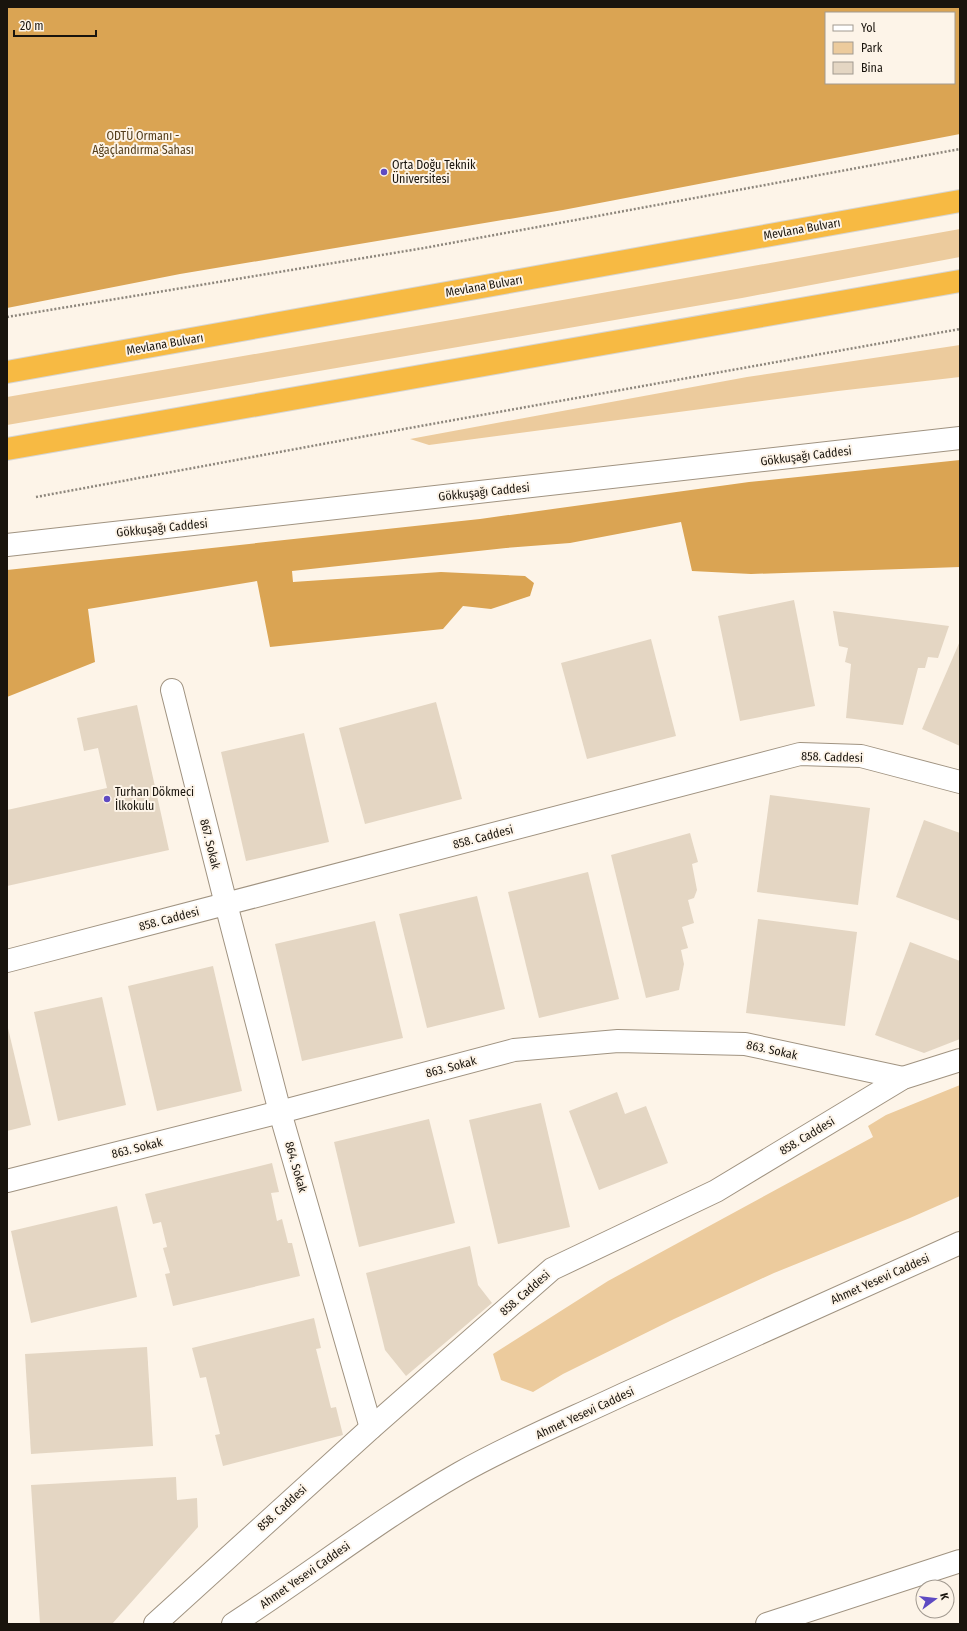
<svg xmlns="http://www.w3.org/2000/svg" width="967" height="1631" viewBox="0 0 967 1631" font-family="'Fira Sans Condensed',sans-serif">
<rect width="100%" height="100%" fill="#fdf4e8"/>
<g fill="#eccb9d">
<polygon points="960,229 960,257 742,298 7,425 7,397 457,319"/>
<polygon points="960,345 960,377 838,391 429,445 410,439 747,377"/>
<polygon points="960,1085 960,1196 910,1218 774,1273 674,1319 563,1374 533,1392 501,1380 493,1354 608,1281 873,1137 868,1126 886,1115"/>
</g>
<g fill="#daa453" fill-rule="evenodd">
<path d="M7 7H960V134L563 210 180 274 7 308ZM826 13H954V83H826Z"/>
<polygon points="960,460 960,567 751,574 692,571 681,522 570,543 506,548 292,571 293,582 441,572 525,576 534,583 530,596 491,609 463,606 443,629 270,647 257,581 88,609 95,662 7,697 7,570 480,519 749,482"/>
</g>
<g fill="#e4d6c3">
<polygon points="794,600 815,706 740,721 718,616"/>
<polygon points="833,611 949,626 938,658 928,657 925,668 918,668 903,725 846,718 851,664 845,662 848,648 839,646"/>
<polygon points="651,639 676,736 587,759 561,663"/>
<polygon points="960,641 960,746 922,729"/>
<polygon points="436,702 462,799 365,824 339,728"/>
<polygon points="137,705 169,850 7,886 7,810 107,788 98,748 84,751 77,718"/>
<polygon points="304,733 329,842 246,861 221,752"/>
<polygon points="770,795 870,808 858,905 757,892"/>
<polygon points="924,820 960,833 960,921 896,897"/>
<polygon points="690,833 698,862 692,864 697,890 694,898 688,900 694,923 682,927 688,948 681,950 684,964 679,990 646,998 611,855"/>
<polygon points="588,872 619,999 539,1018 508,892"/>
<polygon points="477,896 505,1009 427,1028 399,914"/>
<polygon points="758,919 857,932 845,1026 746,1013"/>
<polygon points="375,921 403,1038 302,1061 275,944"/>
<polygon points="910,942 960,961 960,1039 924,1053 875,1035"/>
<polygon points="213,966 242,1091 157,1111 128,986"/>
<polygon points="102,997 126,1105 58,1121 34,1012"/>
<polygon points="7,1024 31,1125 7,1131"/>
<polygon points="617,1092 625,1114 646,1106 668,1163 599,1190 569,1111"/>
<polygon points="541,1103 570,1227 498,1244 469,1120"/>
<polygon points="429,1119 455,1223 359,1247 334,1142"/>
<polygon points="272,1163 279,1192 271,1193 277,1221 282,1219 288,1243 292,1243 300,1276 173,1306 165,1274 170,1273 163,1248 167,1247 161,1222 153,1224 145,1194"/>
<polygon points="117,1206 137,1297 31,1323 11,1231"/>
<polygon points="470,1246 478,1285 492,1303 406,1376 385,1350 366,1273"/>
<polygon points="314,1318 321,1348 316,1349 331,1408 336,1407 343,1435 223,1466 215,1435 220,1434 206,1377 200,1378 192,1348"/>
<polygon points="147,1347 153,1446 31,1454 25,1354"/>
<polygon points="176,1477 177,1500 197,1498 198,1527 112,1624 40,1624 31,1485"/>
</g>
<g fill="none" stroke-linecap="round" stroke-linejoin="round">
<g stroke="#a09381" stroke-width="24">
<g id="minor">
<polyline points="172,690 226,904 280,1112 371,1428"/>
<polyline points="7,961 800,754 861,756 960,782"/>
<polyline points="7,1181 280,1112 514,1050 618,1041 745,1044 903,1078"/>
<polyline points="155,1624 371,1428 552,1269 716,1191 903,1078 960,1060"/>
<path d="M233 1624C309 1575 381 1518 460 1473 513 1443 569 1420 624 1394 736 1343 848 1293 960 1243"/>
<polyline points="767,1624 960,1561"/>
</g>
</g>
<g stroke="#a09381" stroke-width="24">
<polyline id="tertiary" points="7,545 960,438"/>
</g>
<g stroke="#d6d5d3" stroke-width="24">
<g id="trunk">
<polyline points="7,372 960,201"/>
<polyline points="7,449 960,281"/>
</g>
</g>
<g stroke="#8d867c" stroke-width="2.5" stroke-dasharray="2 2" stroke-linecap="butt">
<polyline points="7,317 424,248 960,149"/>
<polyline points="36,497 404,429 960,329"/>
</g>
<use href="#minor" stroke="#fff" stroke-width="22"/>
<use href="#tertiary" stroke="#fff" stroke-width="22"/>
<use href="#trunk" stroke="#f7ba43" stroke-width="22"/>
</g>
<g fill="#5e4ac2" stroke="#fdf4e8" stroke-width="1.5">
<circle cx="384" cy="172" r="4"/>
<circle cx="107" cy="799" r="4"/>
</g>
<g text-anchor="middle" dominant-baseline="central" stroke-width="4" stroke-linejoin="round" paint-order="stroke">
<g font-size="12" fill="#533d1a" stroke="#fdf4e8">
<text x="143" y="136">ODTÜ Ormanı -<tspan x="143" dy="14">Ağaçlandırma Sahası</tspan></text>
</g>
<g font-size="12" fill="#19140d" stroke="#fdf4e8" text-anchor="start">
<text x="392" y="165">Orta Doğu Teknik<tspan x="392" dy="14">Üniversitesi</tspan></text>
<text x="115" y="792">Turhan Dökmeci<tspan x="115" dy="14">İlkokulu</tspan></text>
</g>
<g font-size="12" fill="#19140d" stroke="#fdf4e8">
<text transform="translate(802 229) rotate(-10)">Mevlana Bulvarı</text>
<text transform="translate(484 286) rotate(-10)">Mevlana Bulvarı</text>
<text transform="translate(165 344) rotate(-10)">Mevlana Bulvarı</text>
<text transform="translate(806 456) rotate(-7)">Gökkuşağı Caddesi</text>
<text transform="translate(484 492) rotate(-6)">Gökkuşağı Caddesi</text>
<text transform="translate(162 528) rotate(-6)">Gökkuşağı Caddesi</text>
<text transform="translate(832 757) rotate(2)">858. Caddesi</text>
<text transform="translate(483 837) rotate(-15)">858. Caddesi</text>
<text transform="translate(210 844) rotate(76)">867. Sokak</text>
<text transform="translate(169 919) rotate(-15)">858. Caddesi</text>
<text transform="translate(772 1050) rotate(12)">863. Sokak</text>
<text transform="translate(451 1067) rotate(-15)">863. Sokak</text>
<text transform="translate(807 1136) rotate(-31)">858. Caddesi</text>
<text transform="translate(137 1148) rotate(-14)">863. Sokak</text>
<text transform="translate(296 1167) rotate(74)">864. Sokak</text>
<text transform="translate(880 1279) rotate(-24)">Ahmet Yesevi Caddesi</text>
<text transform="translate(525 1293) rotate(-41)">858. Caddesi</text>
<text transform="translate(585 1413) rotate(-25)">Ahmet Yesevi Caddesi</text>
<text transform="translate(282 1508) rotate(-42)">858. Caddesi</text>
<text transform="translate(305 1575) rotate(-35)">Ahmet Yesevi Caddesi</text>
</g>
</g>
<rect width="967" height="1631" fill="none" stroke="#19140d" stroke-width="16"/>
<rect x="825" y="12" width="130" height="72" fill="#fdf4e8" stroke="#a29a90"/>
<rect x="833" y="25" width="20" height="6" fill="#ffffff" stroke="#a29a90"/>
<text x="861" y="32" font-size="12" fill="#19140d">Yol</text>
<rect x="833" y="42" width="20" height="12" fill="#eccb9d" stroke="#a29a90"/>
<text x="861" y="52" font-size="12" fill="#19140d">Park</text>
<rect x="833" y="62" width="20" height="12" fill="#e4d6c3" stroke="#a29a90"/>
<text x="861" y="72" font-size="12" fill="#19140d">Bina</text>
<g transform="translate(935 1599) rotate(75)"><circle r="19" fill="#fdf4e8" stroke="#a29a90"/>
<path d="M0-3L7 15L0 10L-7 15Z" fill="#5e4ac2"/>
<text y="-6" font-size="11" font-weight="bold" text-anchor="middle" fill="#19140d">K</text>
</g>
<path d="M14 30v6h82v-6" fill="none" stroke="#19140d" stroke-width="2"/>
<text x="20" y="30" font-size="12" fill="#19140d" stroke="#fdf4e8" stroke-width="3" paint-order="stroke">20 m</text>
</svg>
